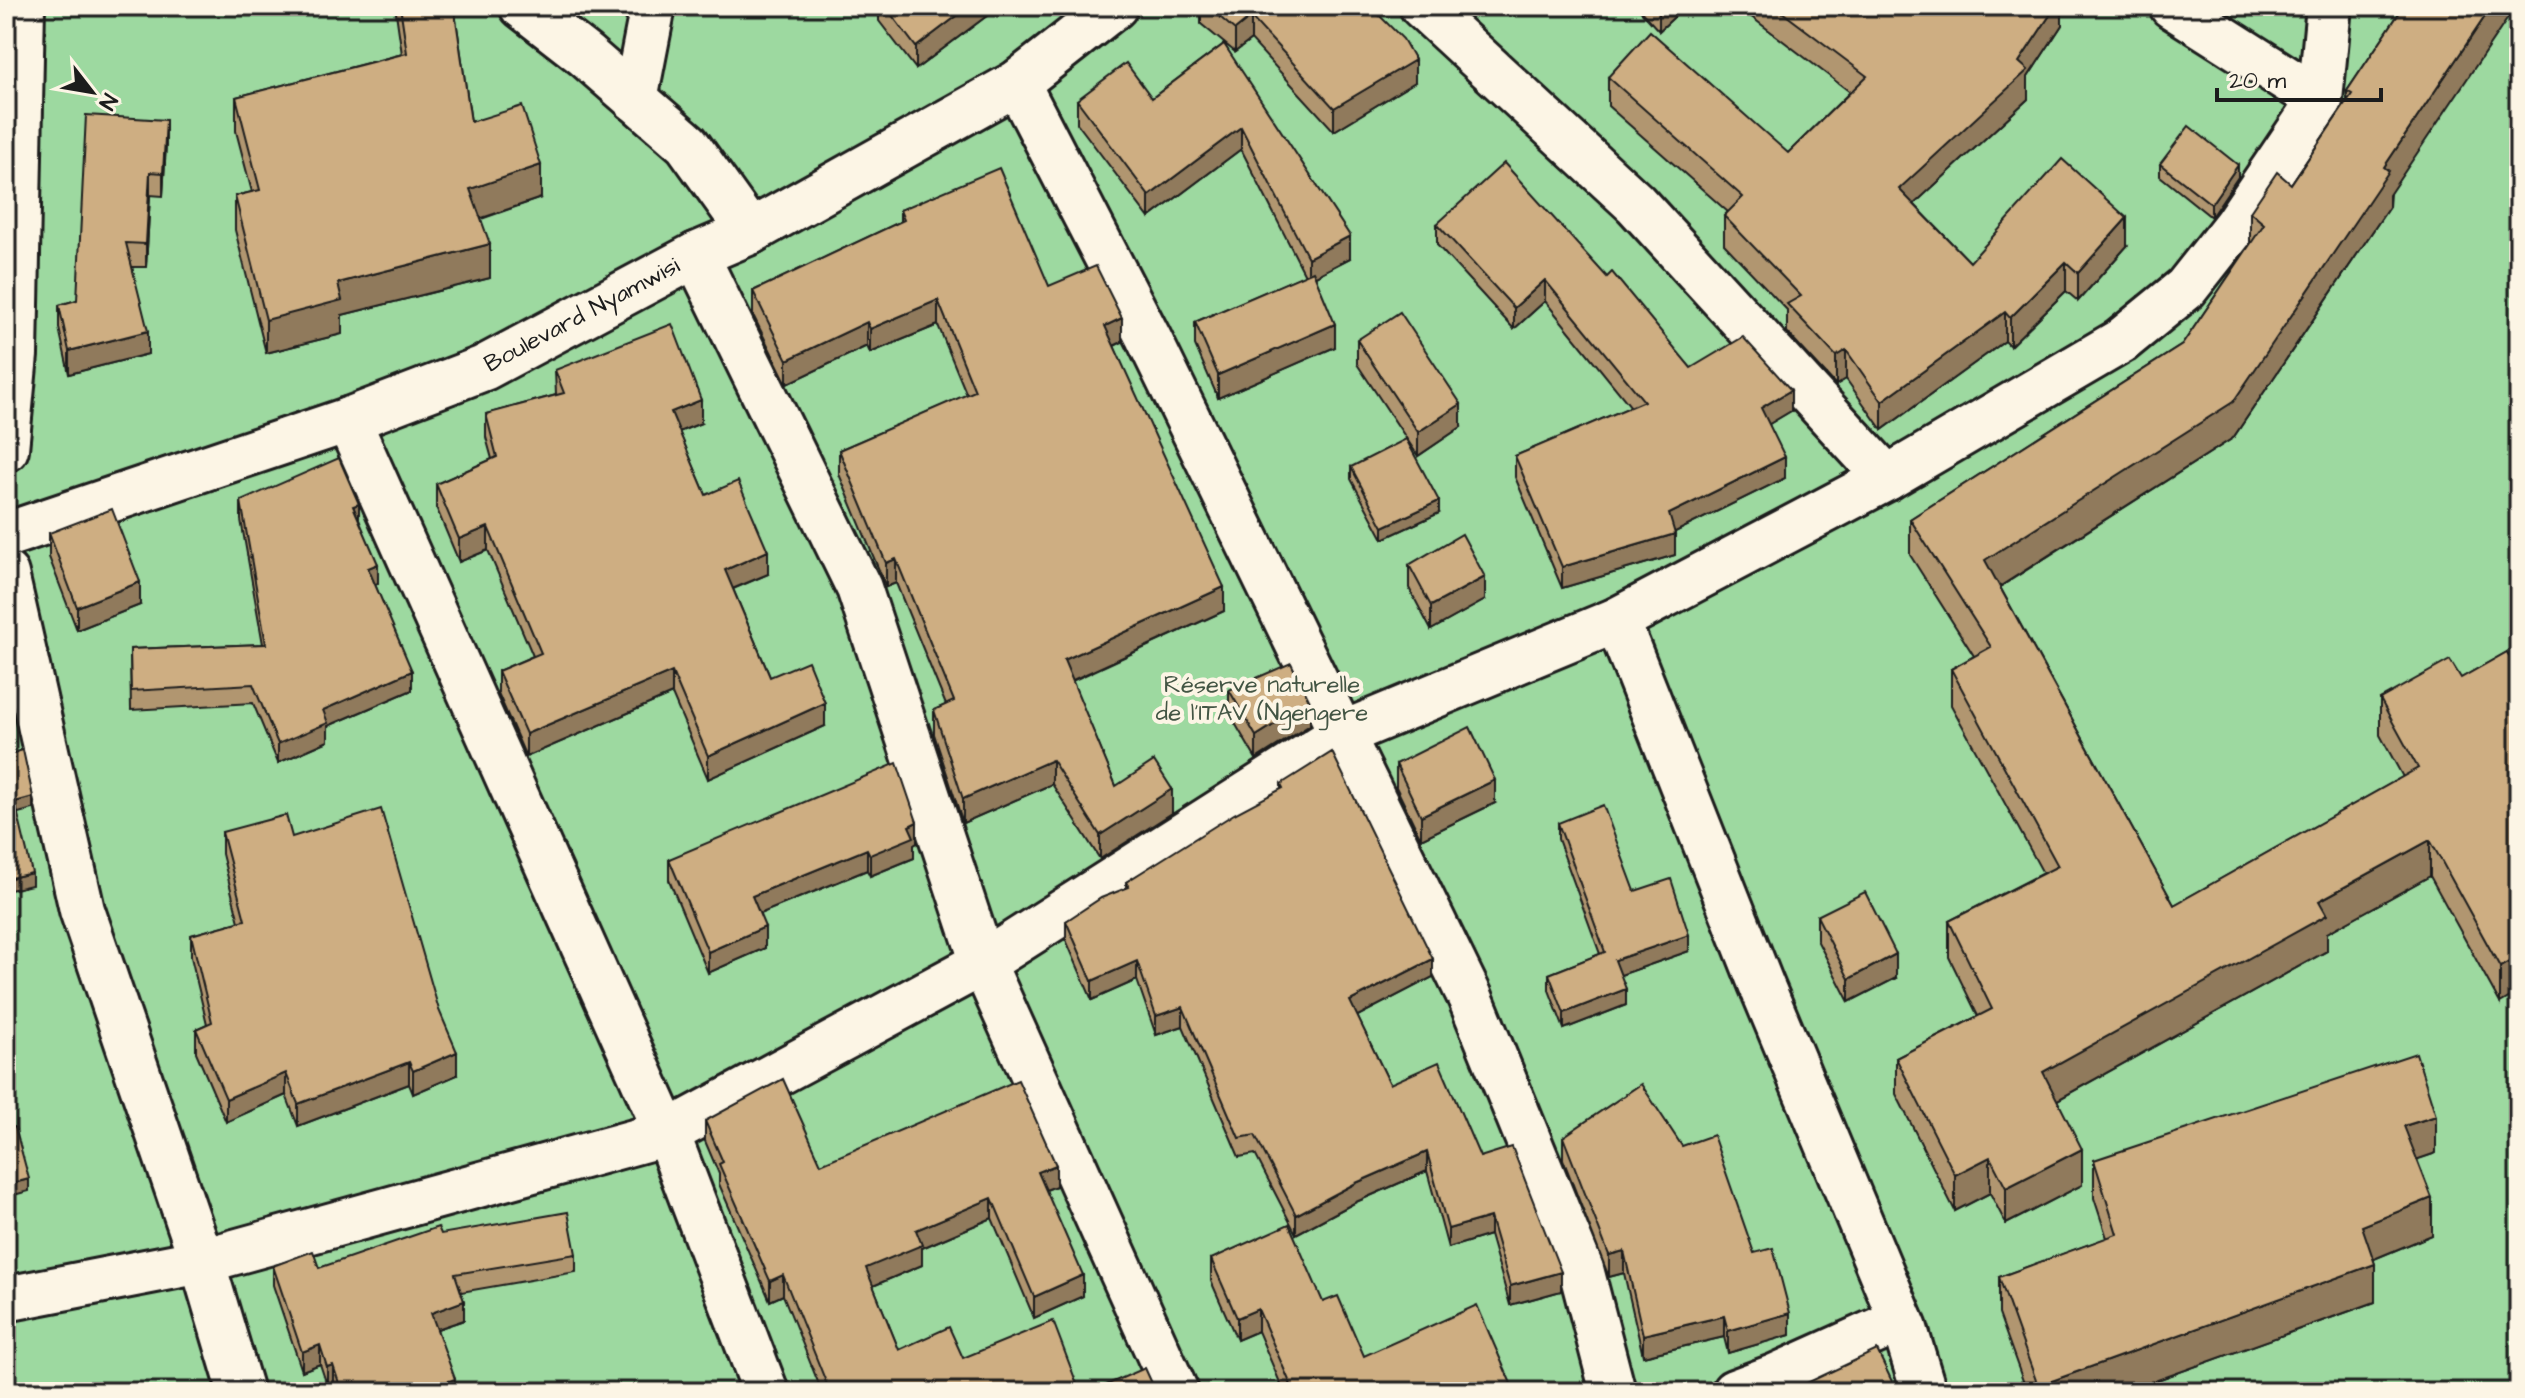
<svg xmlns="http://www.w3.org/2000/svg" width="2525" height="1398" viewBox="0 0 2525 1398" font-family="'Architects Daughter',sans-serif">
<rect width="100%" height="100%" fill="#fcf5e5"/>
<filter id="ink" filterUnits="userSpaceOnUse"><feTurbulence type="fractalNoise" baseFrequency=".0125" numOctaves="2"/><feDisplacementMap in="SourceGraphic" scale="16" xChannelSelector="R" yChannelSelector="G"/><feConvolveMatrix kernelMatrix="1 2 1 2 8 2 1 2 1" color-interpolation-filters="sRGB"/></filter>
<g filter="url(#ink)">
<rect fill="#9dd9a0" stroke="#5c7a5e" stroke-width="2" x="6" y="6" width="2513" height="1386"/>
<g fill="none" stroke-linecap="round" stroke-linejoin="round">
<g stroke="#1c1c1c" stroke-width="50">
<g id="minor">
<polyline points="522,6 585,55 687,144 750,232"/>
<polyline points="1422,6 1635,203 1887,478"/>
<polyline points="2172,6 2320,100"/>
<polyline points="1017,83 1148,337 1470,997 1581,1269 1613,1392"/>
<polyline points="635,99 653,6"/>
<polyline points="696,255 859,588 983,963 1176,1392"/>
<polyline points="348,420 667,1133 766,1392"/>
<polyline points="6,449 15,355 22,6"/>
<polyline points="6,574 82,910 202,1261 241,1392"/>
<polyline points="1617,620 1761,984 1905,1329 1924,1392"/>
<polyline points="6,1299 202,1261 667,1133 983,963 1342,734 1617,620 1887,478 2121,341 2186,288 2235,226 2320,100 2329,6"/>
<polyline points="1734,1392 1774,1377 1901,1320"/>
</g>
</g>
<g stroke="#1c1c1c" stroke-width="50">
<polyline id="major" points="6,535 348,420 484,368 696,255 750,232 1017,83 1115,6"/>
</g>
<use href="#minor" stroke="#fcf5e5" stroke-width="44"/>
<use href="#major" stroke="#fcf5e5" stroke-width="44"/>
</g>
<g fill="#b19670" stroke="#1c1c1c" stroke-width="2">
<polygon points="395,6 454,6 471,122 541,198 481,219 490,278 342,315 342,334 266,353 235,230 235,196 252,192 236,131 236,97 402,54"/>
<polygon points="879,6 1000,6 916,69 879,21"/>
<polygon points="1201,6 1370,6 1415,82 1334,131 1251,40 1235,52 1201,24"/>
<polygon points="1636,6 1686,6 1659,31"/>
<polygon points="1737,6 2062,6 2062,25 2028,77 2028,99 1914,204 1970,262 2127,246 2078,301 2066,291 2010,346 2005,341 1882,430 1846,379 1836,385 1787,332 1787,310 1724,244 1724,216 1728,212 1608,106 1608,77 1788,153 1850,92"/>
<polygon points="2404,6 2389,207 2233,438 2000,587 2174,905 2403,777 2380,735 2380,699 2461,678 2507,652 2500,1003 2430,876 2327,933 2327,951 2057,1100 2082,1185 2006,1224 1990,1193 1955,1211 1896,1094 1896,1058 1978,1016 1949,957 1949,921 2043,873 1951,705 1951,669 1974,656 1910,555 1910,519 2182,345 2250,245 2250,212 2291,184 2347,101 2347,91"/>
<polygon points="1224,44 1350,258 1315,276 1335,347 1218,398 1195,345 1195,322 1305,275 1241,149 1149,218 1077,123 1077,100 1152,98"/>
<polygon points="166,143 163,196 150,195 146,267 132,267 148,354 69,374 59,328 59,305 77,300"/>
<polygon points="2160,164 2238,177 2211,217 2160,176"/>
<polygon points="900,210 1049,286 1122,342 1114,346 1224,611 1072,681 1116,786 1172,813 1100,859 1052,784 963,823 934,734 934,710 946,705 896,583 886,587 839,474 839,450 967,395 938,325 870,353 867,346 787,384 753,315 753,291 900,222"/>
<polygon points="1437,224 1607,277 1691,368 1791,411 1769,424 1785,478 1675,532 1675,555 1562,588 1515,477 1515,456 1631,407 1545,301 1514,329 1437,245"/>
<polygon points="1357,340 1461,427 1418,456 1357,364"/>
<polygon points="555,370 701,423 679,432 706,495 768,574 733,589 770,677 825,726 708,779 672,694 526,757 498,693 498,671 533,656 488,550 459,562 436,507 436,484 492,459 486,437 486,414 556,395"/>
<polygon points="1351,467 1439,513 1383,539 1351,479"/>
<polygon points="241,501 359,520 378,583 375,584 412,690 328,726 328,741 278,763 253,703 131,710 130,649 263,644 241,520"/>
<polygon points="49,533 140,605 77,630 49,557"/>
<polygon points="1409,565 1485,600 1431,630 1409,588"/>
<polygon points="1229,690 1310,725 1256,759 1229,713"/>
<polygon points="1396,764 1495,803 1421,839 1396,787"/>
<polygon points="1281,784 1433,977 1357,1016 1390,1084 1480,1157 1561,1291 1510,1305 1490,1235 1448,1248 1427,1171 1356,1202 1296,1234 1255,1154 1239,1157 1183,1026 1156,1035 1137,980 1092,1000 1066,940 1066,921 1126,888 1126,882 1281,790"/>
<polygon points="1558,823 1635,891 1689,951 1620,975 1626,1005 1564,1029 1549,990 1549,974 1600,954 1558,839"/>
<polygon points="222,832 292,837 457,1075 413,1094 409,1084 298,1126 286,1095 226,1122 196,1052 196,1029 207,1024 191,957 191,935 239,922 222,854"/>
<polygon points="917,843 914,845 914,858 870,876 867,870 759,914 765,948 708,973 669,880 669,859"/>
<polygon points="1817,916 1896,978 1849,1002 1817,940"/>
<polygon points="705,1121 821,1164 1056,1186 1046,1190 1083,1296 1034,1318 992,1218 922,1248 922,1265 873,1286 899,1350 963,1358 1080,1392 822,1392 783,1295 770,1301 719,1184 719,1174 705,1141"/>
<polygon points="1563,1137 1682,1146 1754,1253 1790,1335 1728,1353 1724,1337 1643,1356 1624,1273 1609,1277 1563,1159"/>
<polygon points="2436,1153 2417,1159 2432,1235 2374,1259 2375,1302 2124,1392 2027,1392 1999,1314 1999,1277 2107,1238 2094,1198 2094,1160"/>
<polygon points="441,1234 576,1254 576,1272 461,1292 464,1320 437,1329 455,1392 336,1392 333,1383 327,1385 320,1364 302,1371 273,1285 273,1266 319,1268"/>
<polygon points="1211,1259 1323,1302 1364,1356 1512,1392 1284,1392 1258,1331 1237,1340 1211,1281"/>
</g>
<g fill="#907a5b" stroke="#1c1c1c" stroke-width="2">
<polygon points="970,6 1000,6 916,69 916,47"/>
<polygon points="1661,6 1686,6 1659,31 1659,8"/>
<polygon points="2056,6 2062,6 2062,25 2028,77 2028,99 1899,218 1899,189 2019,62"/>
<polygon points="2492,6 2516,6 2389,195 2389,207 2233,438 1985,596 1985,560 2384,167"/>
<polygon points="1251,17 1251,40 1235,52 1235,30"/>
<polygon points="1415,60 1415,82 1334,131 1334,108"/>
<polygon points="166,120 166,143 163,196 163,173"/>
<polygon points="1241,127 1241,149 1149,218 1149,196"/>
<polygon points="541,165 541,198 470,222 470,189"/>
<polygon points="2238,165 2238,177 2211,217 2211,204"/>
<polygon points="150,172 150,195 146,267 146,244"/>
<polygon points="2127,218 2127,246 2078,301 2078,273"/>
<polygon points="1350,236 1350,258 1308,280 1308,258"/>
<polygon points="490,244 490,278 342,315 342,334 266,353 266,320 338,283"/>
<polygon points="2066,262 2066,291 2010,346 2010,318"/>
<polygon points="1545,280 1545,301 1514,329 1514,308"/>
<polygon points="938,300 938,325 870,353 870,329"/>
<polygon points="2005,312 2005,341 1882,430 1882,401"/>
<polygon points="1122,318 1122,342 1105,350 1105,326"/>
<polygon points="867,322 867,346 787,384 787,360"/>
<polygon points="1335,324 1335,347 1218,398 1218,375"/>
<polygon points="148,331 148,354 69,374 69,351"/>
<polygon points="1846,350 1846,379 1836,385 1836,356"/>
<polygon points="1791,390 1791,411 1761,429 1761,408"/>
<polygon points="701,400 701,423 671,435 671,412"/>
<polygon points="1461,404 1461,427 1418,456 1418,432"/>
<polygon points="1785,457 1785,478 1669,535 1669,514"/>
<polygon points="1439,501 1439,513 1383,539 1383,527"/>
<polygon points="359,504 359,522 353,506"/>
<polygon points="488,527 488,550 459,562 459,539"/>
<polygon points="1675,534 1675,555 1562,588 1562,567"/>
<polygon points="768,551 768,574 725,592 725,570"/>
<polygon points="896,559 896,583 886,587 886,563"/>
<polygon points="378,564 378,583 368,587 368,568"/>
<polygon points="1485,577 1485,600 1431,630 1431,606"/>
<polygon points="140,582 140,605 77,630 77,607"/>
<polygon points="1224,587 1224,611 1064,684 1064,660"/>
<polygon points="412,671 412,690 328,726 328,741 278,763 278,744 323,710"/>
<polygon points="672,672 672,694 526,757 526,734"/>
<polygon points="1310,702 1310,725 1256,759 1256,736"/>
<polygon points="825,703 825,726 708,779 708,756"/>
<polygon points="1052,760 1052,784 963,823 963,799"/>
<polygon points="1495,780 1495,803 1421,839 1421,816"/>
<polygon points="1172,789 1172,813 1100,859 1100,835"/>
<polygon points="33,797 33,809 15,814 15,802"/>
<polygon points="917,822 917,843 914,845 914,858 870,876 870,855 909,826"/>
<polygon points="2430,840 2430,876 2327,933 2327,951 2043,1108 2043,1072 2319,901"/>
<polygon points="867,849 867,870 752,917 752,896"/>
<polygon points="32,873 32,885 6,891 6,879"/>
<polygon points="765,927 765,948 708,973 708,952"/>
<polygon points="1689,935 1689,951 1615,977 1615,960"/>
<polygon points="1896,954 1896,978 1849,1002 1849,979"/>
<polygon points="2519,956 2519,992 2500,1003 2500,967"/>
<polygon points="1433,959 1433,977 1350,1020 1350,1001"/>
<polygon points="1137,961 1137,980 1092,1000 1092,981"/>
<polygon points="1626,989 1626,1005 1564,1029 1564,1013"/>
<polygon points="1183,1007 1183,1026 1156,1035 1156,1016"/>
<polygon points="457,1052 457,1075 413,1094 413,1071"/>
<polygon points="409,1062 409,1084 298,1126 298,1104"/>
<polygon points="286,1073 286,1095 226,1122 226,1099"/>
<polygon points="2436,1116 2436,1153 2404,1164 2404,1126"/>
<polygon points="2082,1149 2082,1185 2006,1224 2006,1188"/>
<polygon points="1427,1152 1427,1171 1356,1202 1296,1234 1296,1215 1356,1183"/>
<polygon points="1990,1157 1990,1193 1955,1211 1955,1175"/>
<polygon points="1056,1165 1056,1186 1038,1193 1038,1172"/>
<polygon points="29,1179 29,1191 6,1197 6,1185"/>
<polygon points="992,1198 992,1218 922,1248 922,1265 866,1289 866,1268 916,1230"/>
<polygon points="2432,1198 2432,1235 2362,1264 2362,1226"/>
<polygon points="1490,1217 1490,1235 1448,1248 1448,1229"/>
<polygon points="1624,1251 1624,1273 1609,1277 1609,1255"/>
<polygon points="2375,1264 2375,1302 2124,1392 2038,1392 2038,1386"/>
<polygon points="1561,1272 1561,1291 1510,1305 1510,1286"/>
<polygon points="783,1275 783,1295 770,1301 770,1281"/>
<polygon points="1083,1275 1083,1296 1034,1318 1034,1297"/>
<polygon points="464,1301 464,1320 431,1331 431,1313"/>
<polygon points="1258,1309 1258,1331 1237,1340 1237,1318"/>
<polygon points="1790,1313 1790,1335 1728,1353 1728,1331"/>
<polygon points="1724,1316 1724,1337 1643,1356 1643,1335"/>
<polygon points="320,1345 320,1364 302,1371 302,1352"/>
<polygon points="333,1365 333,1383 327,1385 327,1367"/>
<polygon points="455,1379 455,1392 418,1392"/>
<polygon points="1512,1386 1512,1392 1497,1392"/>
</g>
<g fill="#ceae82" stroke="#1c1c1c" stroke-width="2">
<polygon points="400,6 454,6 471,122 522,106 541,165 470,189 490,244 338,283 342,300 266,320 235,196 260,190 236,97 407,53"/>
<polygon points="885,6 970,6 916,47"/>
<polygon points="1207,6 1370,6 1403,39 1415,60 1334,108 1251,17 1235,30"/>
<polygon points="1774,6 2056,6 2019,62 2028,70 1899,189 1970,262 2062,159 2127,218 2078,273 2066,262 2010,318 2005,312 1882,401 1846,350 1836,356 1787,304 1801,296 1724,216 1743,197 1608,77 1650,31 1788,153 1867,76"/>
<polygon points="2404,6 2492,6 2384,167 2389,171 2233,402 1985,560 2174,905 2418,768 2380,699 2450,660 2461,678 2507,652 2519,673 2519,956 2500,967 2430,840 2319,901 2327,915 2043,1072 2082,1149 2006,1188 1990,1157 1955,1175 1896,1058 1992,1009 1949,921 2058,866 1951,669 1991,647 1910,519 2182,345 2264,224 2250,212 2277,172 2291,184 2352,94 2347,91"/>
<polygon points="1224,44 1350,236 1308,258 1241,127 1149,196 1077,100 1126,63 1152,98"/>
<polygon points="86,115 166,120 163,173 150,172 146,244 126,243 148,331 69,351 59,305 77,300"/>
<polygon points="2189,126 2238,165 2211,204 2160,164"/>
<polygon points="1504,163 1607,277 1612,272 1691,368 1743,337 1791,390 1761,408 1785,457 1669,514 1675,534 1562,567 1515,456 1644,401 1545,280 1514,308 1437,224"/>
<polygon points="999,168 1049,286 1096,266 1122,318 1105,326 1224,587 1064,660 1116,786 1154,761 1172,789 1100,835 1052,760 963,799 934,710 954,701 896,559 886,563 839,450 975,391 938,300 870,329 867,322 787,360 753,291 904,220 900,210"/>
<polygon points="1313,271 1335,324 1218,375 1195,322"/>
<polygon points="1400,312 1461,404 1418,432 1357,340"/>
<polygon points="672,324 701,400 671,412 706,495 738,481 768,551 725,570 770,677 808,661 825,703 708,756 672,672 526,734 498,671 541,653 488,527 459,539 436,484 497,457 486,414 564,393 555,370"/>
<polygon points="1406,439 1439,501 1383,527 1351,467"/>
<polygon points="339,458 359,504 353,506 378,564 368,568 412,671 323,710 328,723 278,744 253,684 131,691 130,649 266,644 241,501"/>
<polygon points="112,509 140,582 77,607 49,533"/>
<polygon points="1462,534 1485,577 1431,606 1409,565"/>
<polygon points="1291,663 1310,702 1256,736 1229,690"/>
<polygon points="1470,727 1495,780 1421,816 1396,764"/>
<polygon points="23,750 33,797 15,802 32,873 6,879 6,755"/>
<polygon points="1332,752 1433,959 1350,1001 1390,1084 1439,1062 1480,1157 1512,1147 1561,1272 1510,1286 1490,1217 1448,1229 1427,1152 1356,1183 1296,1215 1255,1135 1239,1138 1183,1007 1156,1016 1137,961 1092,981 1066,921 1101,898 1129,887 1126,882 1234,814 1283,788 1281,784"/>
<polygon points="897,763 917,822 909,826 914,837 870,855 867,849 752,896 765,927 708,952 669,859"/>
<polygon points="1603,805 1635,891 1671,879 1689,935 1615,960 1626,989 1564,1013 1549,974 1605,952 1558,823"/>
<polygon points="381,809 439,1010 457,1052 413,1071 409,1062 298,1104 286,1073 226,1099 196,1029 212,1022 191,935 245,920 222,832 286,815 292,837"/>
<polygon points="1865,892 1896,954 1849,979 1817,916"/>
<polygon points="2416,1053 2436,1116 2404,1126 2432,1198 2362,1226 2375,1264 2038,1386 1999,1277 2117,1234 2094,1160"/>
<polygon points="783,1079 821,1164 1018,1080 1056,1165 1038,1172 1083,1275 1034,1297 992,1198 916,1230 922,1245 866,1268 899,1350 949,1327 963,1358 1053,1321 1080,1392 830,1392 783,1275 770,1281 719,1164 723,1162 705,1121"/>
<polygon points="1641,1084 1682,1146 1713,1135 1754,1253 1773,1248 1790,1313 1728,1331 1724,1316 1643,1335 1624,1251 1609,1255 1563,1137"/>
<polygon points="15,1127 29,1179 6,1185 6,1129"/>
<polygon points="568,1212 576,1254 455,1274 464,1301 431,1313 455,1379 418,1392 342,1392 333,1365 327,1367 320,1345 302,1352 273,1266 313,1251 319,1268 438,1227 441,1234"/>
<polygon points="1289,1224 1323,1302 1338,1296 1364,1356 1477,1305 1512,1386 1497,1392 1294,1392 1258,1309 1237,1318 1211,1259"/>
<polygon points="1877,1350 1897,1392 1795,1392 1794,1389"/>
<polygon points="6,1358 12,1392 6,1392"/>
<polygon points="1145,1368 1156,1392 1090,1392"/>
</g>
</g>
<g text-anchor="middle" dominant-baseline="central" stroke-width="8" stroke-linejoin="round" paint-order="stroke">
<g font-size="24" fill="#1c1c1c" stroke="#fcf5e5">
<text transform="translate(582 315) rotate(-28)">Boulevard Nyamwisi</text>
</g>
<g font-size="24" fill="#435544" stroke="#fcf5e5">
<text x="1262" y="685">Réserve naturelle<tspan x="1262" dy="28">de l'ITAV (Ngengere</tspan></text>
</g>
</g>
<rect width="2525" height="1398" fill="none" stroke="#fcf5e5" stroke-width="32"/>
<rect x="16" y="16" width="2493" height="1366" fill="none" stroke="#1c1c1c" stroke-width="3" filter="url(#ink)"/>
<g transform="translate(92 92) rotate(121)" stroke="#fcf5e5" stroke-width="6" paint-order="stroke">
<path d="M0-6L14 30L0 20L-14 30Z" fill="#1c1c1c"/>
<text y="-12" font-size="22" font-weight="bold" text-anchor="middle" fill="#1c1c1c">N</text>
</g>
<path d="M2217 88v12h164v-12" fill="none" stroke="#1c1c1c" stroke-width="4"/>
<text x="2229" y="88" font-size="24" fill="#1c1c1c" stroke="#fcf5e5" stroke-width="6" paint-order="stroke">20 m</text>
</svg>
